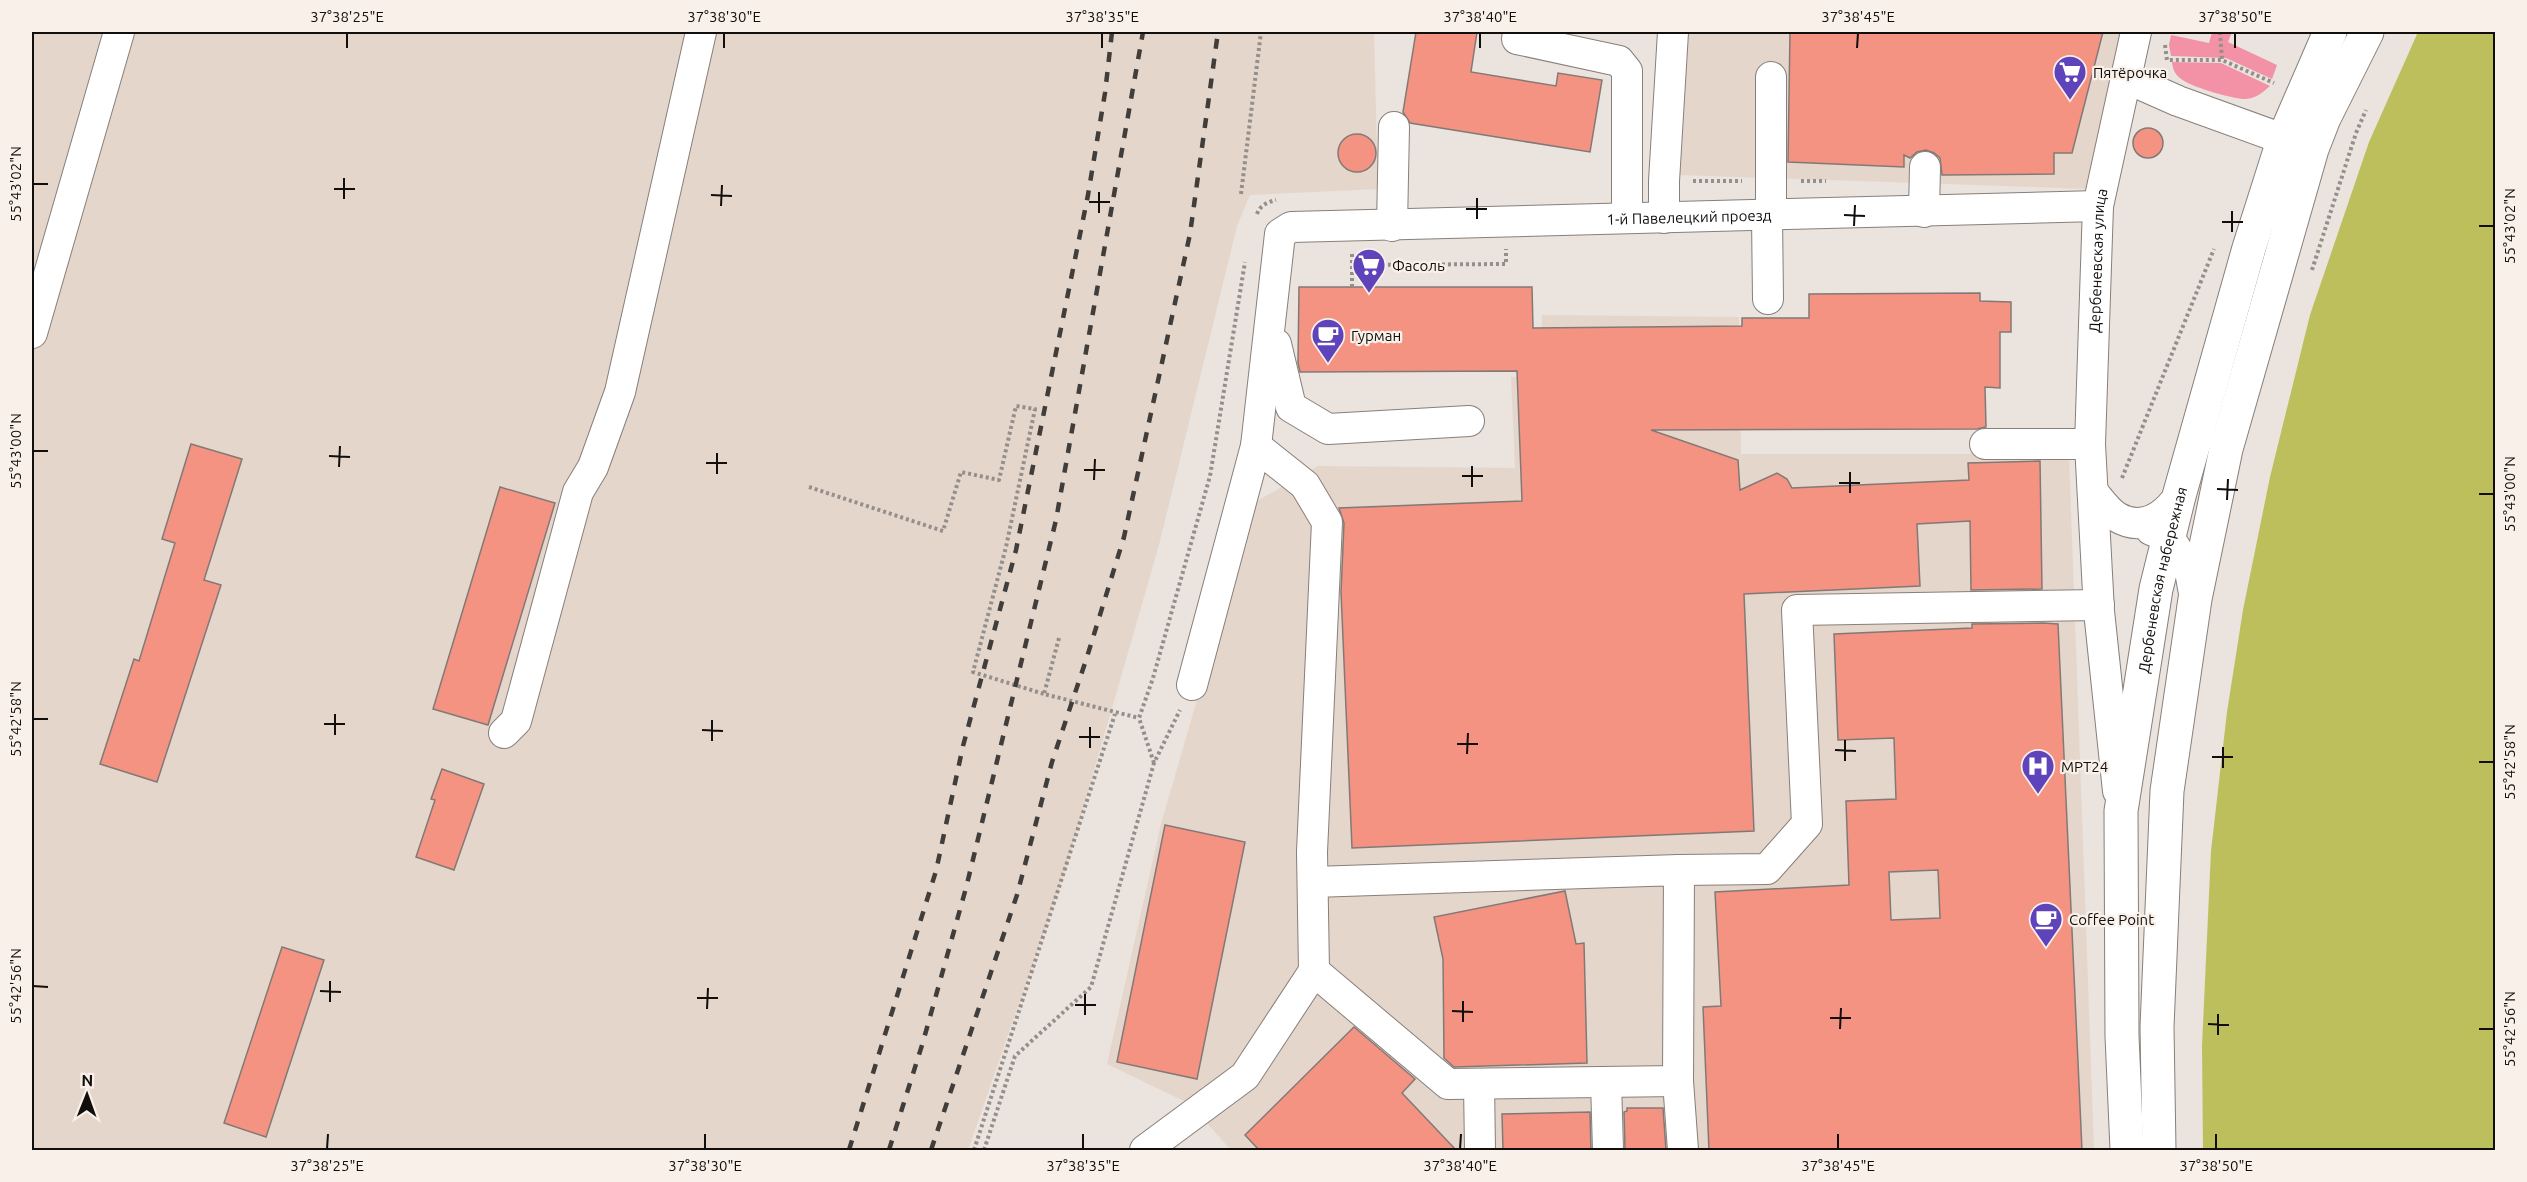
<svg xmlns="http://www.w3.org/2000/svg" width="2527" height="1182" viewBox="0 0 2527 1182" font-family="Ubuntu,sans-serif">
<rect width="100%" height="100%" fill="#ebe3dd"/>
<g fill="#e5d6cb">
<polygon points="32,32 1374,32 1378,189 1250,195 1237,226 1159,545 1065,871 968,1150 32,1150"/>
<polygon points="1684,32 2123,32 2091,189 1679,175"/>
<polygon points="1542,315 1739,317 1741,454 2069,454 2094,1150 1231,1150 1190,1104 1107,1064 1161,824 1254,503 1318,466 1515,468 1511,377 1540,375"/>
</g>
<g fill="#f391a7">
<polygon points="2212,32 2232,32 2228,42 2277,65 2272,79 2226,58 2171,56 2169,45 2171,35 2209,43"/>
<path d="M2172 62 2221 63 2270 86C2262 93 2255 99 2244 99 2230 98 2190 87 2180 78 2174 73 2173 69 2172 62Z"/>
</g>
<polygon fill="#bdbf5d" points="2418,32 2495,32 2495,1150 2203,1150 2202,1046 2211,851 2227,712 2243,610 2270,477 2310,315 2369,142"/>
<g fill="#f49381" stroke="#827977" stroke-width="1.5" fill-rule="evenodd">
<polygon points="1416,32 1477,32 1471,72 1556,86 1558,73 1602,80 1590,152 1410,123 1403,112"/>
<polygon points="1790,32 2103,32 2072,153 2054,153 2054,174 1942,175 1940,158 1934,153 1926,150 1917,152 1910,158 1904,155 1904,167 1788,162"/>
<circle cx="2148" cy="143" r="15"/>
<circle cx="1357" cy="153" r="19"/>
<polygon points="1299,287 1532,287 1533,328 1742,326 1742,318 1809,318 1809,294 1980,293 1980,301 2011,302 2011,332 2000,332 2000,388 1985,387 1986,427 1977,429 1651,430 1738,460 1740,490 1777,473 1787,479 1792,488 1969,480 1968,463 2040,461 2042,589 1971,590 1970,521 1917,524 1920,586 1744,594 1754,831 1352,848 1341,592 1344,523 1339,508 1522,501 1517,371 1300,372 1298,363"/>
<polygon points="191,444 242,459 204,580 221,585 157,782 100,764 134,659 139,661 175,543 162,539"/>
<polygon points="500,487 555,503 488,725 433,709"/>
<path d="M2043 623 2058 624 2082 1150H1709L1703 1007 1721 1006 1715 892 1849 885 1846 801 1896 799 1894 738 1838 740 1834 634 1972 628V624ZM1938 870 1940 918 1891 920 1889 872Z"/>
<polygon points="442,769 484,784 454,870 416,857 435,800 431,799"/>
<polygon points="1165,825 1245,842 1197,1079 1117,1062"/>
<polygon points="1565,891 1576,944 1584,943 1587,1063 1454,1067 1444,1058 1443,959 1434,917"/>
<polygon points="282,947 324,960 266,1137 224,1123"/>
<polygon points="1354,1027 1415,1079 1402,1093 1456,1150 1259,1150 1245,1135"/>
<polygon points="1627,1108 1663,1108 1666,1150 1625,1150 1624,1112 1627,1111"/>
<polygon points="1590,1112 1591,1150 1503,1150 1502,1114"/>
</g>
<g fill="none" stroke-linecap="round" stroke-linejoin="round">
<g stroke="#877f7a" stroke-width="32">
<g id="minor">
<polyline points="1518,32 1517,39 1619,61 1627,71 1627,218"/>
<polyline points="2126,78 2178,101 2305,147"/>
<polyline points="1924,212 1925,167"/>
<polyline points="1767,216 1768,299"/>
<polyline points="1771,216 1771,77"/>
<polyline points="1664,218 1664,181 1673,32"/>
<polyline points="1392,226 1394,127"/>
<polyline points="32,333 119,32"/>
<polyline points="1276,344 1291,407 1328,429 1469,421"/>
<polyline points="1985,444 2090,444"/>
<path d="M2093 492C2100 500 2108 512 2117 517 2142 532 2164 517 2179 496"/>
<polyline points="2151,530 2169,537 2190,571 2195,599"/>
<path id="s1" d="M1192 685 1256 446 1280 234 1291 227 2098 206"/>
<polyline points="504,733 516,721 578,492 593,467 620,392 701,32"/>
<path id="s2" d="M2118 791 2099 611 2090 444 2098 206 2136 32"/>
<polyline points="1679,870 1767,869 1807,824 1797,610 2099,605"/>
<polyline points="1313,882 1679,870 1678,1081 1683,1150"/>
<polyline points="1314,971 1448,1084 1678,1081"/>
<polyline points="1606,1082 1608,1150"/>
<polyline points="1479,1084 1480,1150"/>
<polyline points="1145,1150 1245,1076 1314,971 1312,852 1327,522 1305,485 1256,446"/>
</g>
</g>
<g stroke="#877f7a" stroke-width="35">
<g id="major">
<path id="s3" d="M2127 1150 2122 1036 2121 811 2156 589 2179 496 2249 248 2284 138 2330 32"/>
<polyline points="2159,1150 2157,1027 2167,791 2195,599 2226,449 2312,149 2324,118 2367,32"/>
</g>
</g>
<g stroke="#958f8b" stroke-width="4" stroke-dasharray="3 3" stroke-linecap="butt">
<polyline points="2220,32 2222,60"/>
<polyline points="2165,45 2167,60 2222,60 2274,83"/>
<polyline points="1693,181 1742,181"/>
<polyline points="1801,181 1826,181"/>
<polyline points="1241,194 1261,32"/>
<path d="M1257 214C1260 205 1268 202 1276 200"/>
<polyline points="1352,254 1352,287"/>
<polyline points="1352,265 1506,264 1506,249"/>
<polyline points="2312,270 2356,133 2366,110"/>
<polyline points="2122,478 2214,249"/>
<polyline points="809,487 943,531 961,472 999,480 1016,406 1035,409 1006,547 973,672 1044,694"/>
<polyline points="1059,638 1044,694 1139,718"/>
<polyline points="1154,763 1139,718 1153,678 1210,476 1245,262"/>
<polyline points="974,1150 1115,714"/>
<polyline points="984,1150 1015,1056 1091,987 1154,763 1180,710"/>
</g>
<use href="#minor" stroke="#fff" stroke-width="30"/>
<use href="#major" stroke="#fff" stroke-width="33"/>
<g stroke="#413d3a" stroke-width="4.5" stroke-dasharray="10 10" stroke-linecap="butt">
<polyline points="849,1150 936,871 963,746 1016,550 1088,195 1105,93 1112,32"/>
<polyline points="889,1150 923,1042 966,888 1056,520 1143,32"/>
<polyline points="931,1150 1017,895 1052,762 1087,657 1124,537 1190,234 1218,32"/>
</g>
</g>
<path fill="none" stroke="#110e0c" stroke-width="2" d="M347 48V33M724 48V33M1102 48V33M1480 48V33M1857 48 1858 33M2235 48V33M33 184H48M334 189H355M711 195 732 196M344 199V178M1089 202H1110M721 206 722 185M1466 209H1487M1099 213V192M1844 215 1865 216M1477 219V198M2222 222H2243M1854 226 1855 205M2479 226H2494M2232 232V211M33 451H48M329 456 350 457M706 463H727M339 467 340 446M1084 470H1105M717 474V453M1462 476H1483M1094 480 1095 459M1839 483H1860M1472 487V466M2217 489 2238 490M1850 493V472M2479 494H2494M2227 500 2228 479M33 719H48M324 724H345M702 730 723 731M335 735V714M1079 737H1100M712 741V720M1457 744H1478M1090 748V727M1835 750 1856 751M1467 754 1468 733M2212 757H2233M1845 761V740M2479 762H2494M2223 768V747M33 986 48 987M320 991 341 992M697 998H718M330 1002V981M1075 1005H1096M707 1009 708 988M1452 1011 1473 1012M1085 1015V994M1830 1018H1851M1463 1022V1001M2208 1024 2229 1025M1840 1029 1841 1008M2479 1029H2494M2218 1035V1014M327 1149 328 1134M705 1149V1134M1083 1149V1134M1460 1149 1461 1134M1838 1149V1134M2216 1149V1134"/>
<defs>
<g id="supermarket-pin" transform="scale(1.725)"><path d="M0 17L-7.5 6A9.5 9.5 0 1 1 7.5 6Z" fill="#5e43bb" stroke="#f9f0ea"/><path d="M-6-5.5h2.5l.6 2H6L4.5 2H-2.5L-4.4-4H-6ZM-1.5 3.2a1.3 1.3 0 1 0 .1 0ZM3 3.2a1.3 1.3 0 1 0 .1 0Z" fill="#fff"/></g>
<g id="cafe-pin" transform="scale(1.725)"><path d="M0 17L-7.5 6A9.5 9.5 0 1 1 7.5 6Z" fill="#5e43bb" stroke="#f9f0ea"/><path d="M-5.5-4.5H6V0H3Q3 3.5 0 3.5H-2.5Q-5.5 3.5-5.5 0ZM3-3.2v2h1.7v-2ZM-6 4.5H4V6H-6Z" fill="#fff"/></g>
<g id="hospital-pin" transform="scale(1.725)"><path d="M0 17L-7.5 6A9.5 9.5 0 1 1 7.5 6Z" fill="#5e43bb" stroke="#f9f0ea"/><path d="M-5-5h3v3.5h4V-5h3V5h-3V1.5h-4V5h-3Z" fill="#fff"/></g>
</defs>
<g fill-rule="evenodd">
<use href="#supermarket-pin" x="2070" y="72"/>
<use href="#supermarket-pin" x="1369" y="265"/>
<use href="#cafe-pin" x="1328" y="335"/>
<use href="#hospital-pin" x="2038" y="766"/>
<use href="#cafe-pin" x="2046" y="919"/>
</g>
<g text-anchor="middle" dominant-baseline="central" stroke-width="4.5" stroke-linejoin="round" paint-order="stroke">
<g font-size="15" fill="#110e0c" stroke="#f9f0ea" text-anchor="start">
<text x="2093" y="72">Пятёрочка</text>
<text x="1392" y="265">Фасоль</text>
<text x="1351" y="335">Гурман</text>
<text x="2061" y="766">МРТ24</text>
<text x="2069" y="919">Coffee Point</text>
</g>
<g font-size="15" fill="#110e0c" stroke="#f9f0ea">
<text stroke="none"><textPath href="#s1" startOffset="872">1-й Павелецкий проезд</textPath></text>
<text stroke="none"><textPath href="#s2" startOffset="532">Дербеневская улица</textPath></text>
<text stroke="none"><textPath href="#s3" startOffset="574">Дербеневская набережная</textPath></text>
</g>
</g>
<rect width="2527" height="1182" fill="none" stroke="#f9f0ea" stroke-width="66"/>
<g transform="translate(87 1095) rotate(1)" stroke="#f9f0ea" stroke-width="4.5" paint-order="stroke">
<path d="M0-4.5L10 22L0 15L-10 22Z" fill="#110e0c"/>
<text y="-9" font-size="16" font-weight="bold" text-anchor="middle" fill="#110e0c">N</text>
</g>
<rect x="33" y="33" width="2461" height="1116" fill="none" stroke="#110e0c" stroke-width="2"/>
<g font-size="15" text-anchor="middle" fill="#110e0c">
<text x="347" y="22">37°38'25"E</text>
<text x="724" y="22">37°38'30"E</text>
<text x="1102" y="22">37°38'35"E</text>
<text x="1480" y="22">37°38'40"E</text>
<text x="1858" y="22">37°38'45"E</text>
<text x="2235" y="22">37°38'50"E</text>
<text transform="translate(16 184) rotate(-90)" y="5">55°43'02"N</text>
<text transform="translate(2510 226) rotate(-90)" y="5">55°43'02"N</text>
<text transform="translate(16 451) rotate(-90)" y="5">55°43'00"N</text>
<text transform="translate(2510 494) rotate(-90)" y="5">55°43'00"N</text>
<text transform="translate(16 719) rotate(-90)" y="5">55°42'58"N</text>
<text transform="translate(2510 762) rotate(-90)" y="5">55°42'58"N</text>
<text transform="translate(16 986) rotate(-90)" y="5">55°42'56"N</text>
<text transform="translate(2510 1029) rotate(-90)" y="5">55°42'56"N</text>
<text x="327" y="1171">37°38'25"E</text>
<text x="705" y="1171">37°38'30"E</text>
<text x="1083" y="1171">37°38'35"E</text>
<text x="1460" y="1171">37°38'40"E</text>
<text x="1838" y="1171">37°38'45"E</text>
<text x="2216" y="1171">37°38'50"E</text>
</g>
</svg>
